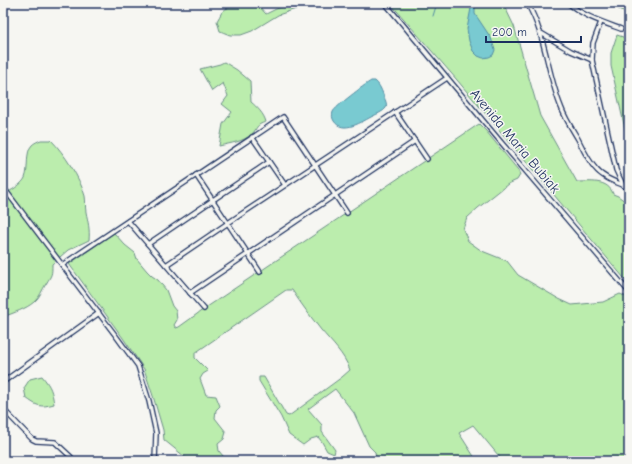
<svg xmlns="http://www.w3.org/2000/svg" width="632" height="464" viewBox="0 0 632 464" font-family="'Comic Neue',sans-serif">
<rect width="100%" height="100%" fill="#f6f6f2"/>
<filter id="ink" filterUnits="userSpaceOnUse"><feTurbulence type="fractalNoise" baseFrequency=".025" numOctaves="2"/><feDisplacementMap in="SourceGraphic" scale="8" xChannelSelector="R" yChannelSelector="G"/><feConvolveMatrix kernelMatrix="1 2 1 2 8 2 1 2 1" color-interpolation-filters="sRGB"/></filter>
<g filter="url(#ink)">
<g fill="#bbedad" stroke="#6b8e86">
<path d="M294 3H332L328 5 319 7 299 8 278 15 252 31 241 35H230L220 31 217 21C219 18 220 15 222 12 231 3 246 4 257 4L266 14 276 9Z"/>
<path d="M390 3H503L514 26 540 116 577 182C590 182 608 179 613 194L618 196 629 204V284L457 80Z"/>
<polygon points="606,3 629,3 629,14"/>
<polygon points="617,35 629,39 629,147 611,66 611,53"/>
<path d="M224 62 237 70 250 81 251 102C257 107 264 114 266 122 255 125 258 128 252 134 243 142 231 143 219 146L223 124 232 112 222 104 228 96 223 83 212 91 200 69 220 64Z"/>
<path d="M479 124 486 131 518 170 520 175 517 180 508 184 478 208 467 218 463 229 468 241 482 251 507 261 518 275 559 299 572 305 603 302 620 294 629 298V461H503L473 425 459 433 475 458 474 461H378L376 458 375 452 369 446 354 413 335 389 308 409 322 425V432L335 450 334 454 327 451 322 442 318 437 311 439 303 445 289 435 281 417 259 381V377H264L286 415 289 416 342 377 350 370C344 354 332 343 321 330 311 317 301 304 292 290H286L195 353V358L208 371 203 374 200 379 206 395 216 396 220 406 216 410 215 418 226 432 224 439 218 444 219 451 227 461H190L164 440 163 430 153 396 144 369 123 338 69 264 114 233 125 245 135 253 137 259 147 271 152 276 158 280 166 290 172 306 176 311 177 320 174 325 176 328 179 327 204 309Z"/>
<path d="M41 140H51C64 153 80 178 85 196 86 201 85 207 86 212 88 222 90 229 89 240L68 250 52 264C52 275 52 274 46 284 42 290 40 297 34 302 26 309 13 313 3 317V192H8C14 189 22 184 25 178 29 169 25 152 32 145 34 143 38 141 41 140Z"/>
<path d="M42 376C51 387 52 391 54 404 40 408 37 406 26 398L24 388 30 379Z"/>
</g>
<g fill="#79cad1" stroke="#538ca3">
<polygon points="472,3 478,3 475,8 475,14 491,38 495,50 493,55 489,57 483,58 478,56 473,51 469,41 467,29"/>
<path d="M371 81H375C379 84 381 89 383 94 384 98 388 104 386 108 383 112 377 114 373 116 363 121 343 135 334 121 332 118 332 115 333 112 335 107 364 85 371 81Z"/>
</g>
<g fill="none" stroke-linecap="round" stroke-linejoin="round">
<polyline stroke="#538ca3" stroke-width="1" points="433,16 437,3"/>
<g stroke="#1b2f5e" stroke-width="6">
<g id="minor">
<polyline points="385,3 500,141 629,292"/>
<path d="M527 3C546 35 547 73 561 107 565 118 572 129 578 139 583 149 588 160 595 168 602 177 613 181 623 185"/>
<path d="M568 3C583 16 602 22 621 29"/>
<polyline points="601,22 593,43 592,60 616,170 623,185 629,190"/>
<polyline points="541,33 571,51 592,60"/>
<polyline points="395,112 427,159"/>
<polyline points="252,137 285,185"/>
<polyline points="196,175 260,272"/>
<polyline points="3,187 116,336 138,366 149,401 156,433 155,461"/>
<polyline points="128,221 204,309"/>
<polyline points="148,244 269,162"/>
<polyline points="62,265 283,117 347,213"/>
<polyline points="166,265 228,223 447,78"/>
<polyline points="190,293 415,141"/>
<polyline points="3,382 99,313"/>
<polyline points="3,409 32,439 36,441 55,442 71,457 72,461"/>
</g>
</g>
<use href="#minor" stroke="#f6f6f2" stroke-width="3.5"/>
</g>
</g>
<g text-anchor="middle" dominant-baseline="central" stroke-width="3" stroke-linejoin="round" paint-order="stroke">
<g font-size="14" fill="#1b2f5e" stroke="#f6f6f2">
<text transform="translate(515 141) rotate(50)">Avenida Maria Bubiak</text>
</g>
</g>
<rect width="632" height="464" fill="none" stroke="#f6f6f2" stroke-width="16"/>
<rect x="8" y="8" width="616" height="448" fill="none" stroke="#1b2f5e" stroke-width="1.5" filter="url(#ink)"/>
<path d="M486 36v6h95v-6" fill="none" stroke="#1b2f5e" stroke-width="2"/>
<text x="492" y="36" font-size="12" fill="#1b2f5e" stroke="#f6f6f2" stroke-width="3" paint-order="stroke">200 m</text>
</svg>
